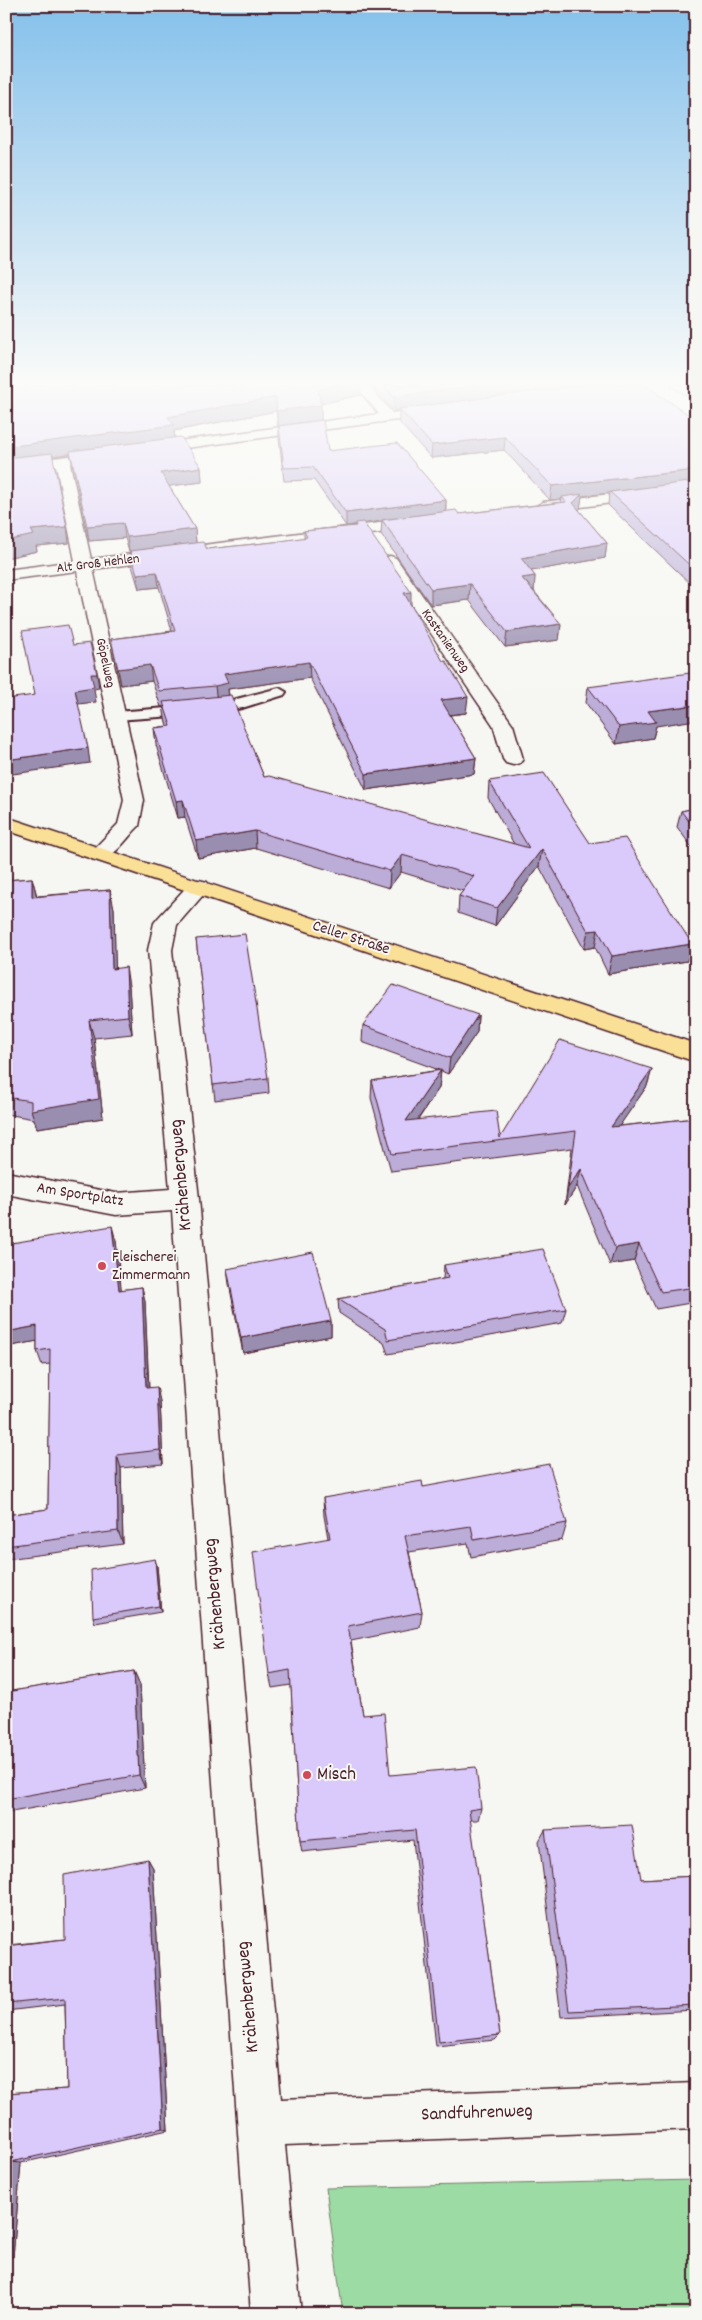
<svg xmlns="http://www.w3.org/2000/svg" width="702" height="2320" viewBox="0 0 702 2320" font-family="Dekko,sans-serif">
<rect width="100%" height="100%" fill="#f6f6f2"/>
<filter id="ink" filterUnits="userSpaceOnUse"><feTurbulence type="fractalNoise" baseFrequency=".02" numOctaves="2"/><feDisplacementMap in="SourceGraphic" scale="10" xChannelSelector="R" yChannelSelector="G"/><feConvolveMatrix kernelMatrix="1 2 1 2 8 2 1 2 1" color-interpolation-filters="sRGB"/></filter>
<g filter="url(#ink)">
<polygon fill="#9cdca4" stroke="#737e68" points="696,2180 696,2314 343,2314 326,2188"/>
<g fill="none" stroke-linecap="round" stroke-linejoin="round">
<g stroke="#4a1f2b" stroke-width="4">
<polygon id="lane" points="279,688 286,692 284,695 242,708 217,713 116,720 109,716 116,712 217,704"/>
</g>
<g stroke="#4a1f2b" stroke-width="3">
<g id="street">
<polygon points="355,385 368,385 392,413 435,407 442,411 435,415 148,453 141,449 148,445 379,414"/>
<path d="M108 451 115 455 113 458 70 464 91 559 419 518 424 520 427 523 424 526 419 528 93 569 144 800 139 826 135 830C123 843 111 863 92 859L89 854 118 824 124 800 77 571 6 580V570L75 561 56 466 6 472V464Z"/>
<polygon points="696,484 696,492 543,512 535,507 543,502"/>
<polygon points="390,556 396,558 513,725 523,759 520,763 513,765 506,763 503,759 493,725 382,561 384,558"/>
<polygon points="199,880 207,882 210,887 177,925 172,950 199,1199 281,2099 696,2083 696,2129 285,2145 301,2314 251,2314 172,1211 116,1215 6,1194 6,1172 116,1193 170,1189 148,950 154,923 158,918 191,882"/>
</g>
</g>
<g stroke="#4a1f2b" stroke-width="3">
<polygon id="secondary" points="671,385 687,385 696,390 696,400"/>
</g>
<g stroke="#4a1f2b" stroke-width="3">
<polygon id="primary" points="6,817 696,1044 696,1062 6,830"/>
</g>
<use href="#lane" fill="#f6f6f2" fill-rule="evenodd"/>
<use href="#street" fill="#f6f6f2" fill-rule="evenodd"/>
<use href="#secondary" fill="#f6f6f2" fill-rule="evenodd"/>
<use href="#primary" fill="#fadf96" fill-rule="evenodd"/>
</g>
<g fill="#bbadd8" stroke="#4a1f2b">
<polygon points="6,385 361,395 321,404 321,420 278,426 276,411 174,431 175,438 201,467 202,482 169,486 195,529 196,543 207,549 274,542 304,538 304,531 355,526 355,524 346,526 314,480 284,481 279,438 279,426 328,451 446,500 446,512 459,514 561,502 562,499 550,500 504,450 431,458 399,422 399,410 394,411 371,385 645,385 689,415 696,415 696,589 608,505 609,493 582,496 580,509 579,510 607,543 605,558 531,571 535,576 534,591 561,624 559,640 505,647 469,600 431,605 381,534 382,521 364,523 411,605 466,713 450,715 476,758 474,774 366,790 310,678 228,689 229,695 264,777 514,844 488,798 489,781 590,843 692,944 687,961 608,974 595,947 584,949 539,866 495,926 458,913 459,896 463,891 401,872 389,888 256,848 198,858 185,817 178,818 156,745 154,728 167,726 165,718 163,706 161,707 152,681 121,685 114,654 111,639 172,631 159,587 139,589 132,566 130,552 129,552 125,538 89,541 70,454 52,456 69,543 36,546 37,551 6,558"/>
<polygon points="588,687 656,726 653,738 616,744 586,703"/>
<polygon points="696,808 696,853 677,827 681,811"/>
<polygon points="32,878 37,896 110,890 114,909 115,969 129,986 132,1034 94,1038 103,1118 37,1128 34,1119 6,1114 6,880"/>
<polygon points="196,939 268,1078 269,1093 215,1100"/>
<polygon points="478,1015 477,1032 448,1074 441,1071 439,1088 418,1120 500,1138 652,1069 647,1086 619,1126 696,1118 696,1302 656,1309 634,1261 610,1265 577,1186 565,1205 572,1148 391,1171 371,1098 372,1081 439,1070 362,1042 363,1025"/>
<polygon points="116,1241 121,1290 142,1287 145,1302 149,1388 160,1401 163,1464 121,1468 123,1544 6,1559 6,1515 48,1509 50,1364 42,1365 37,1351 37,1341 6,1347 6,1244"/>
<polygon points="444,1265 566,1309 562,1323 388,1354 384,1343 339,1313 338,1299 443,1279"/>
<polygon points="227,1269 331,1321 331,1336 243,1353 229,1284"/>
<polygon points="423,1487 567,1523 562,1540 471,1557 468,1543 409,1552 422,1612 420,1627 351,1641 363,1715 390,1775 481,1808 478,1820 470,1820 500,2035 495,2040 436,2046 413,1840 302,1852 300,1841 291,1685 272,1688 269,1674 328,1538 324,1516 323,1498"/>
<polygon points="157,1566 161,1612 95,1623 93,1617"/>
<polygon points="134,1671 140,1685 145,1788 6,1813 6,1692"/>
<polygon points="545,1830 641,1879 696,1876 696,2010 561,2017 539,1841"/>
<polygon points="6,1832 9,1836 8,1945 65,1939 148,1859 153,1868 168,2130 21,2163 13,2257 6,2093 67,2089 65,2004 6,2011"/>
</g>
<g fill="#998db0" stroke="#4a1f2b">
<polygon points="340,385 361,385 361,395 318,404 318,390"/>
<polygon points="482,385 588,385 399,409 399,410 394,411 394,397"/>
<polygon points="276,397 276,411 174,431 175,440 6,462 6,447"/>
<polygon points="321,405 321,420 278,426 277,411"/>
<polygon points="505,437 504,450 431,458 432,445"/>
<polygon points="201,467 202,482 162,487 161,473"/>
<polygon points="696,470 696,483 610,492 609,493 582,496 580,509 571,517 573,503 562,497 562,499 550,500 552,486"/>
<polygon points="446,500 445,513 382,520 382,521 346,526 346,513"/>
<polygon points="123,523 125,538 89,541 87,526"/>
<polygon points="67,527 69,543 36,546 37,551 6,558 6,541 31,530"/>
<polygon points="195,529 196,544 129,552 127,537"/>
<polygon points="607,543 605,558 520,573 521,558"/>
<polygon points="157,572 159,587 139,589 137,574"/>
<polygon points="535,576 534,591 522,578"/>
<polygon points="470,584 469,600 431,605 431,589"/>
<polygon points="411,592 411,607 404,593"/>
<polygon points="561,624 559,640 505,647 507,632"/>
<polygon points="309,662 310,678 228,689 229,699 217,702 215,686 224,674"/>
<polygon points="150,665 152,681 121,685 118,669"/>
<polygon points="91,674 97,674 99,688 94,689 96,702 78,704 75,690"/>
<polygon points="468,697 466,713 440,716 441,700"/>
<polygon points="696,705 696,720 656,726 653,738 616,744 619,727 648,711"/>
<polygon points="88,748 90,763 6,775 6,760"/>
<polygon points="476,758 474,774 366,790 366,774"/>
<polygon points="183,800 185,817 178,818 176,801"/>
<polygon points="255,831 256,848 198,858 196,841"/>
<polygon points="542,849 539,866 495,926 497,908"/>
<polygon points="402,855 401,872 389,888 390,871"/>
<polygon points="32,878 37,897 32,897"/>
<polygon points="110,890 114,909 116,988 112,969"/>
<polygon points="598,930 595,947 584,949 588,931"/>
<polygon points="692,944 687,961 608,974 612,956"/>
<polygon points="126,967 129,986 132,1034 128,1016"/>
<polygon points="478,1015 477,1032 448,1074 450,1058"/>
<polygon points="89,1020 94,1038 103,1118 37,1128 31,1110"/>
<polygon points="652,1069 647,1086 607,1144 611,1127"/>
<polygon points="441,1070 439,1088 405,1138 406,1121"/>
<polygon points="581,1169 577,1186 565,1205 568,1188"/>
<polygon points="112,1226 116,1241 123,1305 119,1290"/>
<polygon points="639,1244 634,1261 610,1265 615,1248"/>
<polygon points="142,1287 145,1302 149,1402 146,1388"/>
<polygon points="331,1321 331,1336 243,1353 241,1338"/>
<polygon points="37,1326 43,1340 6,1347 6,1332"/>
<polygon points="157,1387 160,1401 163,1464 160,1450"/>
<polygon points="117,1455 121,1468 123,1544 118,1531"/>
<polygon points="155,1559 157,1566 161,1612 159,1606"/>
<polygon points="134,1671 140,1685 145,1788 139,1775"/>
<polygon points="6,1832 9,1836 8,1953 6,1952"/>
<polygon points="148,1859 153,1868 168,2130 163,2128"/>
<polygon points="11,2162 21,2163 13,2257 6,2258 6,2215"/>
</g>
<g fill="#dac9fb" stroke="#4a1f2b">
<polygon points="6,385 340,385 318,390 321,405 277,411 276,397 168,417 174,425 6,447"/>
<polygon points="384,385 482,385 394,397"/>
<polygon points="583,385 645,385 689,415 696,415 696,470 552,486 505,437 432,445 399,409"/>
<polygon points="323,420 328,451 397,443 446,500 346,513 313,467 284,468 279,426"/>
<polygon points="181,437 201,467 161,473 195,529 127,537 123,523 87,526 70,451"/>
<polygon points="52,453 67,527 31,530 34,535 6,541 6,458"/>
<polygon points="696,481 696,571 610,492"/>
<polygon points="582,494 573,503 607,543 521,558 535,576 522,578 561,624 507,632 470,584 431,589 382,520 456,510 459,514 566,502 562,497"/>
<polygon points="363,522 411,592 404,593 443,661 446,661 468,697 441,700 476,758 366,774 309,662 224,674 228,683 215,686 159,691 150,665 118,669 111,639 175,631 157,572 137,574 130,551 203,542 207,549 274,542 307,537 304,531 356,526 355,523"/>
<polygon points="68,625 73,645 90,643 97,674 91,674 94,687 75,690 88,748 6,760 6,699 35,695 22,631"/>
<polygon points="690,673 696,681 696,705 648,711 656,722 619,727 588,687"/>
<polygon points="231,695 264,777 269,776 529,848 489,781 544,773 590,843 625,838 692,944 612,956 598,930 588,931 542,849 497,908 459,896 474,876 402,855 390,871 255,831 196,841 183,800 176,801 154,728 171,726 163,702"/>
<polygon points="696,808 696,830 681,811"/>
<polygon points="32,878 32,897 110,890 112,969 126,967 128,1016 89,1020 99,1099 31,1110 31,1101 6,1097 6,880"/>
<polygon points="245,934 268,1078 213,1085 196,939"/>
<polygon points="393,985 478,1015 450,1058 363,1025"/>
<polygon points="560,1040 652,1069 611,1127 696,1118 696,1287 661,1292 639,1244 615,1248 581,1169 568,1188 576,1131 392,1154 372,1081 441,1070 406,1121 496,1111 500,1138"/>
<polygon points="112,1226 119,1290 142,1287 146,1388 157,1387 160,1450 117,1455 118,1531 6,1546 6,1515 48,1509 50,1349 37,1351 37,1326 6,1332 6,1244"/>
<polygon points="543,1249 566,1309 388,1340 385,1329 338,1299 448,1278 444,1265"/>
<polygon points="313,1252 331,1321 241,1338 227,1269"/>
<polygon points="549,1464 567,1523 474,1540 471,1526 405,1536 422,1612 348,1626 363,1715 384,1713 390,1775 476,1767 481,1808 469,1810 500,2035 439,2042 415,1830 300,1841 290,1670 269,1674 253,1552 330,1538 323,1498 422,1481 423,1487"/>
<polygon points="155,1559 159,1606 93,1617 91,1570"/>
<polygon points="134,1671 139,1775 6,1799 6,1692"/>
<polygon points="632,1825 641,1879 696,1876 696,2005 569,2011 545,1830"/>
<polygon points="148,1859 163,2128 11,2162 6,2215 6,2093 67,2089 65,1998 6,2004 6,1946 65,1939 64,1875"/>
</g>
</g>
<linearGradient id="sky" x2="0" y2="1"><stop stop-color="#84c0eb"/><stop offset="0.54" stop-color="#fbfbf9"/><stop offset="1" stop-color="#fbfbf9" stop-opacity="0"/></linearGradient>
<rect width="702" height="710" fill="url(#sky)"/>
<g fill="#d1495b" stroke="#f6f6f2" stroke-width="2">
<circle cx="102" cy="1266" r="5"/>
<circle cx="307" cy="1775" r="5"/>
</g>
<g text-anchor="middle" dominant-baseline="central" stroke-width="4" stroke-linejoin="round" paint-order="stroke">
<g font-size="14" fill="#4a1f2b" stroke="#f6f6f2">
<text transform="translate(98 564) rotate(-7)">Alt Groß Hehlen</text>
<text transform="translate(445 641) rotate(55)">Kastanienweg</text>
<text transform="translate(105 663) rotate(78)">Göpelweg</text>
</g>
<g font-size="16" fill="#4a1f2b" stroke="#f6f6f2">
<text transform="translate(351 938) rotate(18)">Celler Straße</text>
<text transform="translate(80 1195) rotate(9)">Am Sportplatz</text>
</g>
<g font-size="16" fill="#4a1f2b" stroke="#f6f6f2" text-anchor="start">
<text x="112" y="1257">Fleischerei<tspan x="112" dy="18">Zimmermann</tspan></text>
</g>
<g font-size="19" fill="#4a1f2b" stroke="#f6f6f2">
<text transform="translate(182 1175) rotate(-95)">Krähenbergweg</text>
<text transform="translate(216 1594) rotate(-95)">Krähenbergweg</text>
<text transform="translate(249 1997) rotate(-95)">Krähenbergweg</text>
<text transform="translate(477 2114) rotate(-2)">Sandfuhrenweg</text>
</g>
<g font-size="19" fill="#4a1f2b" stroke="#f6f6f2" text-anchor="start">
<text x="317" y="1775">Misch</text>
</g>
</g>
<rect width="702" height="2320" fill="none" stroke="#f6f6f2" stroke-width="25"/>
<rect x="12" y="12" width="677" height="2295" fill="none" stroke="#4a1f2b" stroke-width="2" filter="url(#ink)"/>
</svg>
